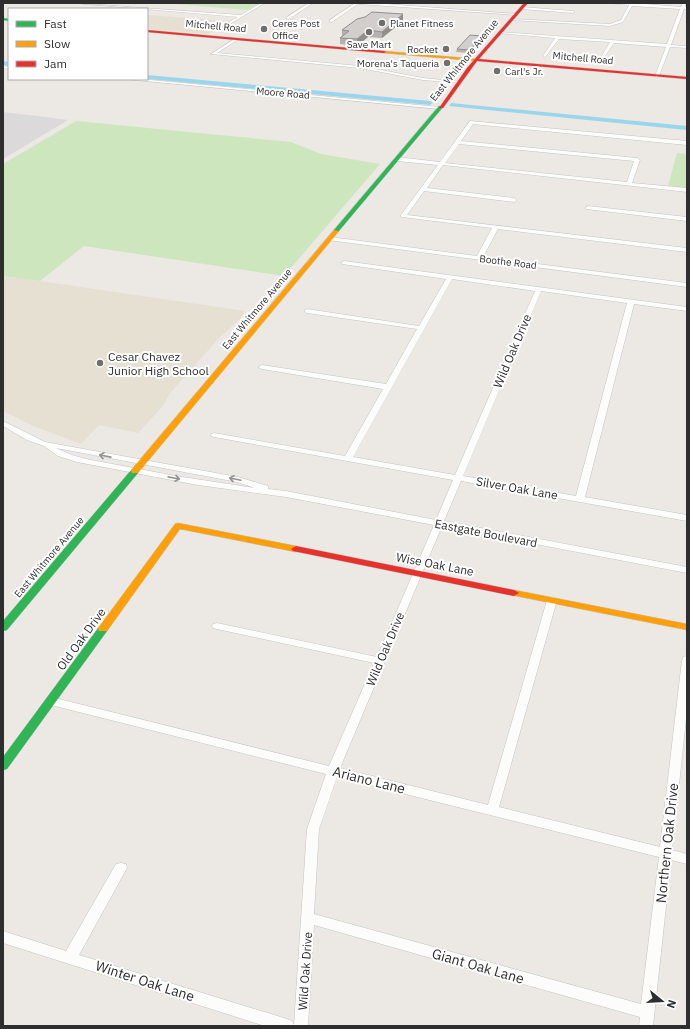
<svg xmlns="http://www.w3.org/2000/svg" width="690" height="1029" viewBox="0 0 690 1029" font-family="'IBM Plex Sans',sans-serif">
<rect width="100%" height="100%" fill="#ece8e4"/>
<polygon fill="#dcd9db" points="3,112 38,116 68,120 3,159"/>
<g fill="#e6e0d3">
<polygon points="147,15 229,21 220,24 222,26 208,34 147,29"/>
<polygon points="3,276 40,281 245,311 240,319 219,338 171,392 162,407 138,433 99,425 81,444 33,426 3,411"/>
</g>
<g fill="#cee6be">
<polygon points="163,3 260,3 247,10"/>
<polygon points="76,121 291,142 321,154 380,164 284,276 84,246 40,281 3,276 3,164"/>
<polygon points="677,153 687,154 687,188 668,186"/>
</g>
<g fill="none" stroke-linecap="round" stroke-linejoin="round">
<g fill="#99d6ec" fill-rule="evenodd">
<polygon points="3,61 9,62 9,66 3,65"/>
<polygon points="147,75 430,101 433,103 430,105 147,79"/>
<polygon points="451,103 687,126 687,130 449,106"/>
</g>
<g stroke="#c5c4c5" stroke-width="1">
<g id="street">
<polygon points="74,3 241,15 261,3 265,3 228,25 227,23 238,17"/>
<polygon points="309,3 313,3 289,19 287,19 287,17"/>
<polygon points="355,3 373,3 518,14 516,15 358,4 332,22 330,22 330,20"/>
<polygon points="606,3 634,3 681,7 683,3 685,3 685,7 687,7 687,9 684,9 671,45 687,46 687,48 670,47 659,76 657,77 655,76 666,47 614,43 601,62 599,61 610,42 559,39 545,57 543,56 555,38 498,33 500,32 667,44 680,9 632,6 623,22 610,26 510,20 512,19 610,24 621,20 629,5"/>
<polygon points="522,7 573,11 575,12 573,13 521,9"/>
<polygon points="236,38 237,40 217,53 360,66 423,78 462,82 460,83 423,80 360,68 211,54"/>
<polygon points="3,66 9,67 9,69 3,68"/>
<polygon points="124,79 140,79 440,107 442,108 440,109"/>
<path d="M470 121 687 141V145L473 124 461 141 637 158 640 160 632 183 687 188V192L443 165 427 188 514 198 517 200 514 202 424 191 407 215 687 248V252L498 229 483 257 687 283V287L328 240 327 239 330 237 477 256 492 228 401 217V215L438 165 397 161 394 159 397 157 440 162ZM459 144 634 161 627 182 445 163Z"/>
<polygon points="588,206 687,217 687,221 586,209 586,207"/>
<path d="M344 261 687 307V311L634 304 585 497 687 515V521L461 481 444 521 687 567V573L442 526 340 768 488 805 547 600 552 597 557 600 499 807 660 847 682 660 683 657 687 656V710L672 850 687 854V864L671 860 653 1026H639L640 1017 314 925 308 1026H265L3 943V931L66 951 116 864 121 863 126 864 127 868 79 955 287 1019 292 1021 294 1025 307 829 326 774 51 705 47 704 45 701 47 698 51 697 329 766 374 663 217 629 213 628 212 626 213 624 217 623 377 657 434 525 286 497 198 485 77 462 58 456 44 446 27 440 3 426V421L45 442 238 477 268 486V489L286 491 436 520 453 480 214 437 210 435 214 433 345 456 383 389 262 369 258 367 262 365 386 384 417 329 307 313 304 311 307 309 419 326 446 279 342 264 341 263ZM452 279 535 291 455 475 353 457ZM541 291 627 303 576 496 463 476ZM56 448 237 482 255 488 176 476 86 459 72 455ZM337 777 659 857 641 1004 314 914 319 829Z"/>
</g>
</g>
<g stroke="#c5c4c5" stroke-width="1">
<g id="fast">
<polygon points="3,18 9,19 9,21 3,20"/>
<polygon points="439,106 443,107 338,232 334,232 334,230"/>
<polygon points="135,468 139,471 138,473 7,630 3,631 3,621 132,469"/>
<polygon points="103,626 107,627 108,629 107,631 7,769 3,770 3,757 99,627"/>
</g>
</g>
<g stroke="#c5c4c5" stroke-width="1">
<g id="slow">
<polygon points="383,51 476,59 478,60 476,61 384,53"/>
<polygon points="334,230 339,231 138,473 132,473 131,471 132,469"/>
<polygon points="178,523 296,546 301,549 296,552 180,529 107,631 99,631 98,629 99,627 175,524"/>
<polygon points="514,590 687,624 687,630 511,595 509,593"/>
</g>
</g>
<g stroke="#c5c4c5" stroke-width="1">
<g id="jam">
<polygon points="524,3 528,3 479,59 687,77 687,79 477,61 443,108 439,108 467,68"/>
<polygon points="147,30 384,51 386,52 384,53 147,32"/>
<polygon points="296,546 514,590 519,593 514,596 293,551 291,549"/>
</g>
</g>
<use href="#street" fill="#fcfcfb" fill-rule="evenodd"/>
<use href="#fast" fill="#30b455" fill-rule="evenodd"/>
<use href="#slow" fill="#ff9f0a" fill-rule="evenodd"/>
<use href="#jam" fill="#e5322d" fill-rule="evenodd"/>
</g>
<g fill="#b4b1af">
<polygon points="403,21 382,38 368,37 357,46 340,44 340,38 342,36 342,30"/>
<polygon points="481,39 469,53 456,52 457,49"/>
</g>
<g fill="#92908e">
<polygon points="403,14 403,21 382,38 382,32"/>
<polygon points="368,30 368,37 357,46 357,39"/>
<polygon points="482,36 481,39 469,53 469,50"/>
</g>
<g fill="#d1cecb" stroke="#92908e">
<polygon points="372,12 403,14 382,32 368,30 357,39 340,38 349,31 342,30 357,19 365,17"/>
<polygon points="470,35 482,36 469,50 457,49"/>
</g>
<defs><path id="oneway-shaft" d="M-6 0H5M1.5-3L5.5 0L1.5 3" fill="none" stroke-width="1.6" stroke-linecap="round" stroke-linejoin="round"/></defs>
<g stroke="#959594">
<use href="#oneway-shaft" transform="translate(105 456) rotate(-169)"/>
<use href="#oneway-shaft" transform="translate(174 478) rotate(11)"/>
<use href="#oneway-shaft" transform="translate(235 479) rotate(-168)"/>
</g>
<g fill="#706f6e" stroke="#fff" stroke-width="1.5">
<circle cx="382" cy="23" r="4"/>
<circle cx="264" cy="29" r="4"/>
<circle cx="369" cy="32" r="4"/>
<circle cx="446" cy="49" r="4"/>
<circle cx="447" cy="63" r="4"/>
<circle cx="497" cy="71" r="4"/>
<circle cx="100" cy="363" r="4"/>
</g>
<g text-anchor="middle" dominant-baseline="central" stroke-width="4" stroke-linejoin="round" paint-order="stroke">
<g font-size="10" fill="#2e2e2e" stroke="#fff" text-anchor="start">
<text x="272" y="23">Ceres Post<tspan x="272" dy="12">Office</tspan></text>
<text x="390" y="23">Planet Fitness</text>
<text x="369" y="44" text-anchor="middle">Save Mart</text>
<text x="438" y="49" text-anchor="end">Rocket</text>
<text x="439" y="63" text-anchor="end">Morena's Taqueria</text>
<text x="505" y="71">Carl's Jr.</text>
</g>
<g font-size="10" fill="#2e2e2e" stroke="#fff">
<text transform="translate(216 26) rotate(5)">Mitchell Road</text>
<text transform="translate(583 58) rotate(5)">Mitchell Road</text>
<text transform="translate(464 60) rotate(-51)">East Whitmore Avenue</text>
<text transform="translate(283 93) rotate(5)">Moore Road</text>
<text transform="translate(508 262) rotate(7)">Boothe Road</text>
<text transform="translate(257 309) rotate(-50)">East Whitmore Avenue</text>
<text transform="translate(49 557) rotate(-50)">East Whitmore Avenue</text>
</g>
<g font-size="12" fill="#2e2e2e" stroke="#fff">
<text transform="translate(512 351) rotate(-67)">Wild Oak Drive</text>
<text transform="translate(517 488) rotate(10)">Silver Oak Lane</text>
<text transform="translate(486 533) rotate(11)">Eastgate Boulevard</text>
<text transform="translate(435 564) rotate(11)">Wise Oak Lane</text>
<text transform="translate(81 639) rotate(-54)">Old Oak Drive</text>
<text transform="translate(385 649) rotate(-67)">Wild Oak Drive</text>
<text transform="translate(305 971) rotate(-86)">Wild Oak Drive</text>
</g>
<g font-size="12" fill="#2e2e2e" stroke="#fff" text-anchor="start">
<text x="108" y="356">Cesar Chavez<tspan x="108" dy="14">Junior High School</tspan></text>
</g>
<g font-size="14" fill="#2e2e2e" stroke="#fff">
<text transform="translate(369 780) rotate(14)">Ariano Lane</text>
<text transform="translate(667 843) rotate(-84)">Northern Oak Drive</text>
<text transform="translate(478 966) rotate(16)">Giant Oak Lane</text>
<text transform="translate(145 981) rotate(18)">Winter Oak Lane</text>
</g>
</g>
<rect width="690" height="1029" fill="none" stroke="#2e2e2e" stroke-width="8"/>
<rect x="8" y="8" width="140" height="72" fill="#ffffff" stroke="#ababab"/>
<rect x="16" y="21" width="20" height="6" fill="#30b455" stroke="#ababab"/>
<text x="44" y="28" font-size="12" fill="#2e2e2e">Fast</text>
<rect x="16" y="41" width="20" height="6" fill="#ff9f0a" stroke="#ababab"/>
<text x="44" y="48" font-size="12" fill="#2e2e2e">Slow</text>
<rect x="16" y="61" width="20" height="6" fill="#e5322d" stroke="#ababab"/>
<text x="44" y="68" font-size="12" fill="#2e2e2e">Jam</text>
<g transform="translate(662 1001) rotate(108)" stroke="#ffffff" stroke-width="3" paint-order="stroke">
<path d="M0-3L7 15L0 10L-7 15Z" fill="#2e2e2e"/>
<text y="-6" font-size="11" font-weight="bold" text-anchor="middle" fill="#2e2e2e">N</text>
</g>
</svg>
